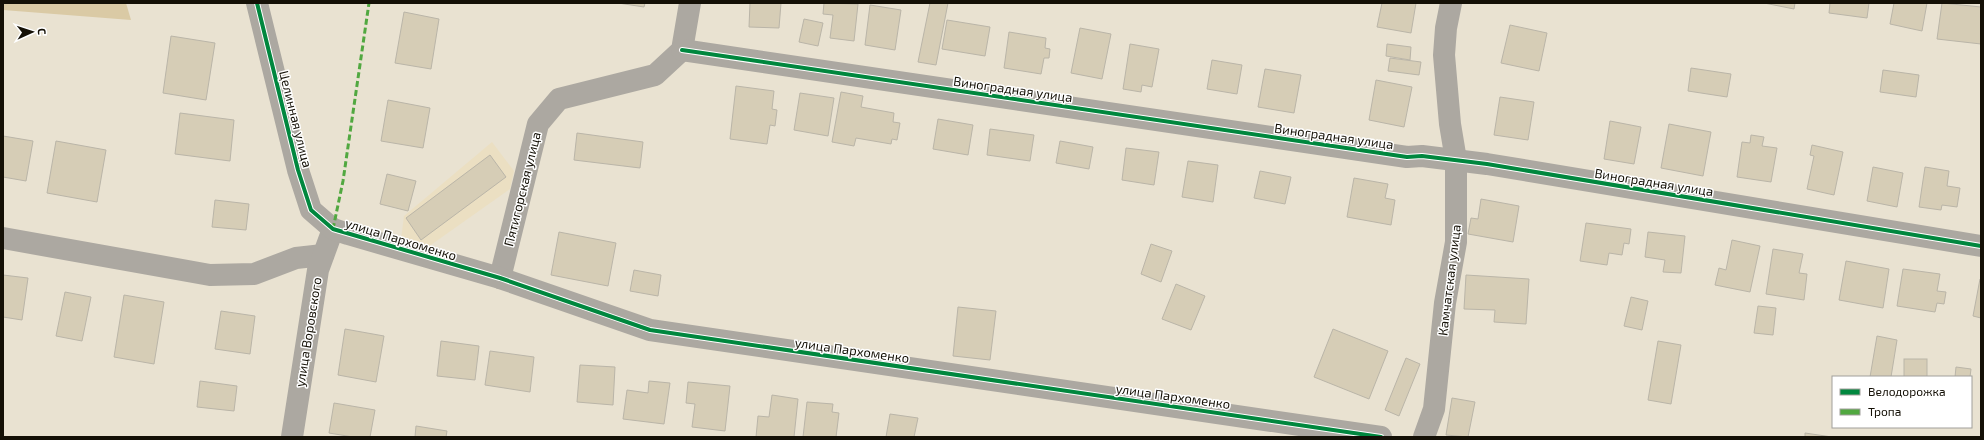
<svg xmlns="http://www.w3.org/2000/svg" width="1984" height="440" viewBox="0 0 1984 440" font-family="'Exo 2',sans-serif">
<rect width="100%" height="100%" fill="#e9e2d1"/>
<polygon fill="#ebdfc2" points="492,142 514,171 510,189 428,247 401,239 404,216"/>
<polygon fill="#dacaa5" points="3,3 126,3 131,20 3,10"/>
<g fill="#d6cdb6" stroke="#bab5a8">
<polygon points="618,3 645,3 644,7"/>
<polygon points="750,3 781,3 779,28 749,27"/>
<polygon points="824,3 858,4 854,41 830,38 833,15 823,14"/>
<polygon points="930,3 948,3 936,65 918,62"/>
<polygon points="1382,3 1416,3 1411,33 1377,27"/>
<polygon points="1764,3 1795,3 1794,9"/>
<polygon points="1830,3 1869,3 1867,18 1829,13"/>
<polygon points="1894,3 1927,3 1922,31 1890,24"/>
<polygon points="1942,3 1981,7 1981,44 1937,39"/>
<polygon points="870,5 901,10 895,50 865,45"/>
<polygon points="404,12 439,19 431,69 395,63"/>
<polygon points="804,19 823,23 818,46 799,42"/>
<polygon points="947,20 990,27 985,56 942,49"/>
<polygon points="1510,25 1547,33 1539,71 1501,63"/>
<polygon points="1080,28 1111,34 1102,79 1071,73"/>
<polygon points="1009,32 1046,38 1045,48 1050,49 1049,58 1044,58 1041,74 1004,68"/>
<polygon points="171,36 215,43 206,100 163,93"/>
<polygon points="1130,44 1159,49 1152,87 1142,85 1141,92 1123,89"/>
<polygon points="1387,44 1411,47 1410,60 1386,56"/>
<polygon points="1390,58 1421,62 1419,75 1388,71"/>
<polygon points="1212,60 1242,65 1237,94 1207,89"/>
<polygon points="1691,68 1731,74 1727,97 1688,91"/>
<polygon points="1265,69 1301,75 1294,113 1258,107"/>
<polygon points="1883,70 1919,75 1916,97 1880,92"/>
<polygon points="1376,80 1412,87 1404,127 1369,120"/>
<polygon points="736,86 774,91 772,109 777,110 775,126 770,125 767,144 730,139"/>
<polygon points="841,92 863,96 861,107 894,113 893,122 900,123 897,140 892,139 891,144 856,138 854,146 832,142"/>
<polygon points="800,93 834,98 828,136 794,130"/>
<polygon points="1500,97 1534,102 1528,140 1494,135"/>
<polygon points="388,100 430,108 423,148 381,141"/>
<polygon points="180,113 234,120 230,161 175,154"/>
<polygon points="938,119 973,125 968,155 933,149"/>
<polygon points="1610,121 1641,127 1634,164 1604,159"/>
<polygon points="1669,124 1711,132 1703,176 1661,168"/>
<polygon points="990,129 1034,135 1030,161 987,155"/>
<polygon points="577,133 643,142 640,168 574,160"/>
<polygon points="1751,135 1764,137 1762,146 1777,148 1771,182 1737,177 1742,142 1750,143"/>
<polygon points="3,136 33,141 26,181 3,177"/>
<polygon points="56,141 106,150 97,202 47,193"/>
<polygon points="1060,141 1093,147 1089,169 1056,163"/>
<polygon points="1812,145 1843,152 1834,195 1807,189 1814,156 1810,155"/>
<polygon points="1126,148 1159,152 1154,185 1122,180"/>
<polygon points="490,155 506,177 421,240 406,218"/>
<polygon points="1188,161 1218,165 1213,202 1182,197"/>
<polygon points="1873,167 1903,173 1897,207 1867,201"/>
<polygon points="1925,167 1949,171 1947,186 1960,188 1957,207 1942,205 1941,210 1919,207"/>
<polygon points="1260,171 1291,177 1285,204 1254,198"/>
<polygon points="387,174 416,181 408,211 380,204"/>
<polygon points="1354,178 1388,184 1385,198 1395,200 1391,225 1347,217"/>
<polygon points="1481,199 1519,206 1513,242 1468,234 1471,218 1478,219"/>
<polygon points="215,200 249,204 246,230 212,227"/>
<polygon points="1586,223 1631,229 1629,244 1624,243 1622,255 1609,253 1607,265 1580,261"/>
<polygon points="559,232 616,243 608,286 551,275"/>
<polygon points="1648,232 1685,236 1681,273 1663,272 1665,260 1645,257"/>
<polygon points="1732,240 1760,246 1750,292 1715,285 1719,268 1726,270"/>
<polygon points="1151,244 1172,251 1161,282 1141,274"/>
<polygon points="1773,249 1803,254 1799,273 1807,274 1804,300 1766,294"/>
<polygon points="1846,261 1889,269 1883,308 1839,300"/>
<polygon points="1903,269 1940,274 1937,291 1946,292 1944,304 1937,303 1935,312 1897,306"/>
<polygon points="634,270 661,275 658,296 630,291"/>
<polygon points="3,275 28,278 22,320 3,317"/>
<polygon points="1466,275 1529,279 1526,324 1494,322 1495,310 1464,309"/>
<polygon points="1980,279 1981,279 1981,318 1973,316"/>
<polygon points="1176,284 1205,296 1191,330 1162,319"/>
<polygon points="65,292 91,297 82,341 56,336"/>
<polygon points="124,295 164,302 154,364 114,357"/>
<polygon points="1631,297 1648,301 1642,330 1624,326"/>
<polygon points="1758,306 1776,308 1773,335 1754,333"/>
<polygon points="958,307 996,311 990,360 953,356"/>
<polygon points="221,311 255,316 250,354 215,349"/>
<polygon points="345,329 384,336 376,382 338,375"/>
<polygon points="1333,329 1388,351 1369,399 1314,377"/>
<polygon points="1877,336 1897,340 1891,377 1870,377"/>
<polygon points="441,341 479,346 475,380 437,376"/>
<polygon points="1658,341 1681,345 1671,404 1648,400"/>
<polygon points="490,351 534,357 530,392 485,385"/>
<polygon points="1406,358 1420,364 1399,416 1385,410"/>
<rect x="1904" y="359" width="23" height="18"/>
<polygon points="580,365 615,367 613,405 577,402"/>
<polygon points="1956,367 1971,369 1970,377 1955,377"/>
<polygon points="200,381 237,386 234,411 197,407"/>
<polygon points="649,381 670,383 664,424 623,419 627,390 648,393"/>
<polygon points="688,382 730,386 725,431 692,427 695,404 686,403"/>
<polygon points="772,395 798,399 794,437 756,437 758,416 769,417"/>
<polygon points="1452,398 1475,402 1468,437 1446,435"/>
<polygon points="807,402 833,404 832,412 839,413 836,437 803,437"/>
<polygon points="334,403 375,410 370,437 353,437 329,433"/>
<polygon points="890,414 918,418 914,437 886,437"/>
<polygon points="416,426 447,431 446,437 415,437"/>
<polygon points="1805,433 1832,437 1805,437"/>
</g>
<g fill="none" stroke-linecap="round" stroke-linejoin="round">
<g stroke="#aca8a1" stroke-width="22">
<polyline points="690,3 682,50 655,75 559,99 538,124 500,278 650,330 1381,437"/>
<polyline points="682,50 1407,157 1422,156 1487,164 1981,246"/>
<polyline points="3,238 210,275 254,274 296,258 323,255"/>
<polyline points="292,437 318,270 333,229"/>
<polyline points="1424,437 1434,409 1445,303 1456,242 1456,160 1450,124 1444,55 1446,28 1451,3"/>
</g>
<polyline stroke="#aca8a1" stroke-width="22" points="257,3 298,170 311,210 333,229 348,234 500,278"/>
<polyline stroke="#51a840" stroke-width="3" stroke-dasharray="6 3" stroke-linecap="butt" points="333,229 343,181 369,3"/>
<g stroke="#fff" stroke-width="6">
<g id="cycleway">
<polyline points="257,3 298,170 311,210 333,229 500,278 650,330 1381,437"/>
<polyline points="682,50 1407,157 1422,156 1487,164 1981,246"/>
</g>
</g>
<use href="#cycleway" stroke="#00873e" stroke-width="4"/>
</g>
<g text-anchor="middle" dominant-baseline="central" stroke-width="3" stroke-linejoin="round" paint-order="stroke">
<g font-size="13" fill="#141006" stroke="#fff">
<text transform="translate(1013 89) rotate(8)">Виноградная улица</text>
<text transform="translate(296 119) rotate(76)">Целинная улица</text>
<text transform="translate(1334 136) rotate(8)">Виноградная улица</text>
<text transform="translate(1654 182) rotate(9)">Виноградная улица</text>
<text transform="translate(522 189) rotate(-76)">Пятигорская улица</text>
<text transform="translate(401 239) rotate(17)">улица Пархоменко</text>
<text transform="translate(1449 280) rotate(-83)">Камчатская улица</text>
<text transform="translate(308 332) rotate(-81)">улица Воровского</text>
<text transform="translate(852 350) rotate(8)">улица Пархоменко</text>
<text transform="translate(1173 396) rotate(8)">улица Пархоменко</text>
</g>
</g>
<rect width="1984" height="440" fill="none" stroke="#141006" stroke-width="8"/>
<rect x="1832" y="376" width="140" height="52" fill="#ffffff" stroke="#a19f9b"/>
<rect x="1840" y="389" width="20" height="6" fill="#00873e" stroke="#a19f9b"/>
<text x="1868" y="396" font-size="12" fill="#141006">Велодорожка</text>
<rect x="1840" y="409" width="20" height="6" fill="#51a840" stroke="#a19f9b"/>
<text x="1868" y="416" font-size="12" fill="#141006">Тропа</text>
<g transform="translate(32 32) rotate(87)" stroke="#ffffff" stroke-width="3" paint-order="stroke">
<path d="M0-3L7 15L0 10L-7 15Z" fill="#141006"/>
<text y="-6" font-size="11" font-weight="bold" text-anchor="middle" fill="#141006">С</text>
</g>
</svg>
